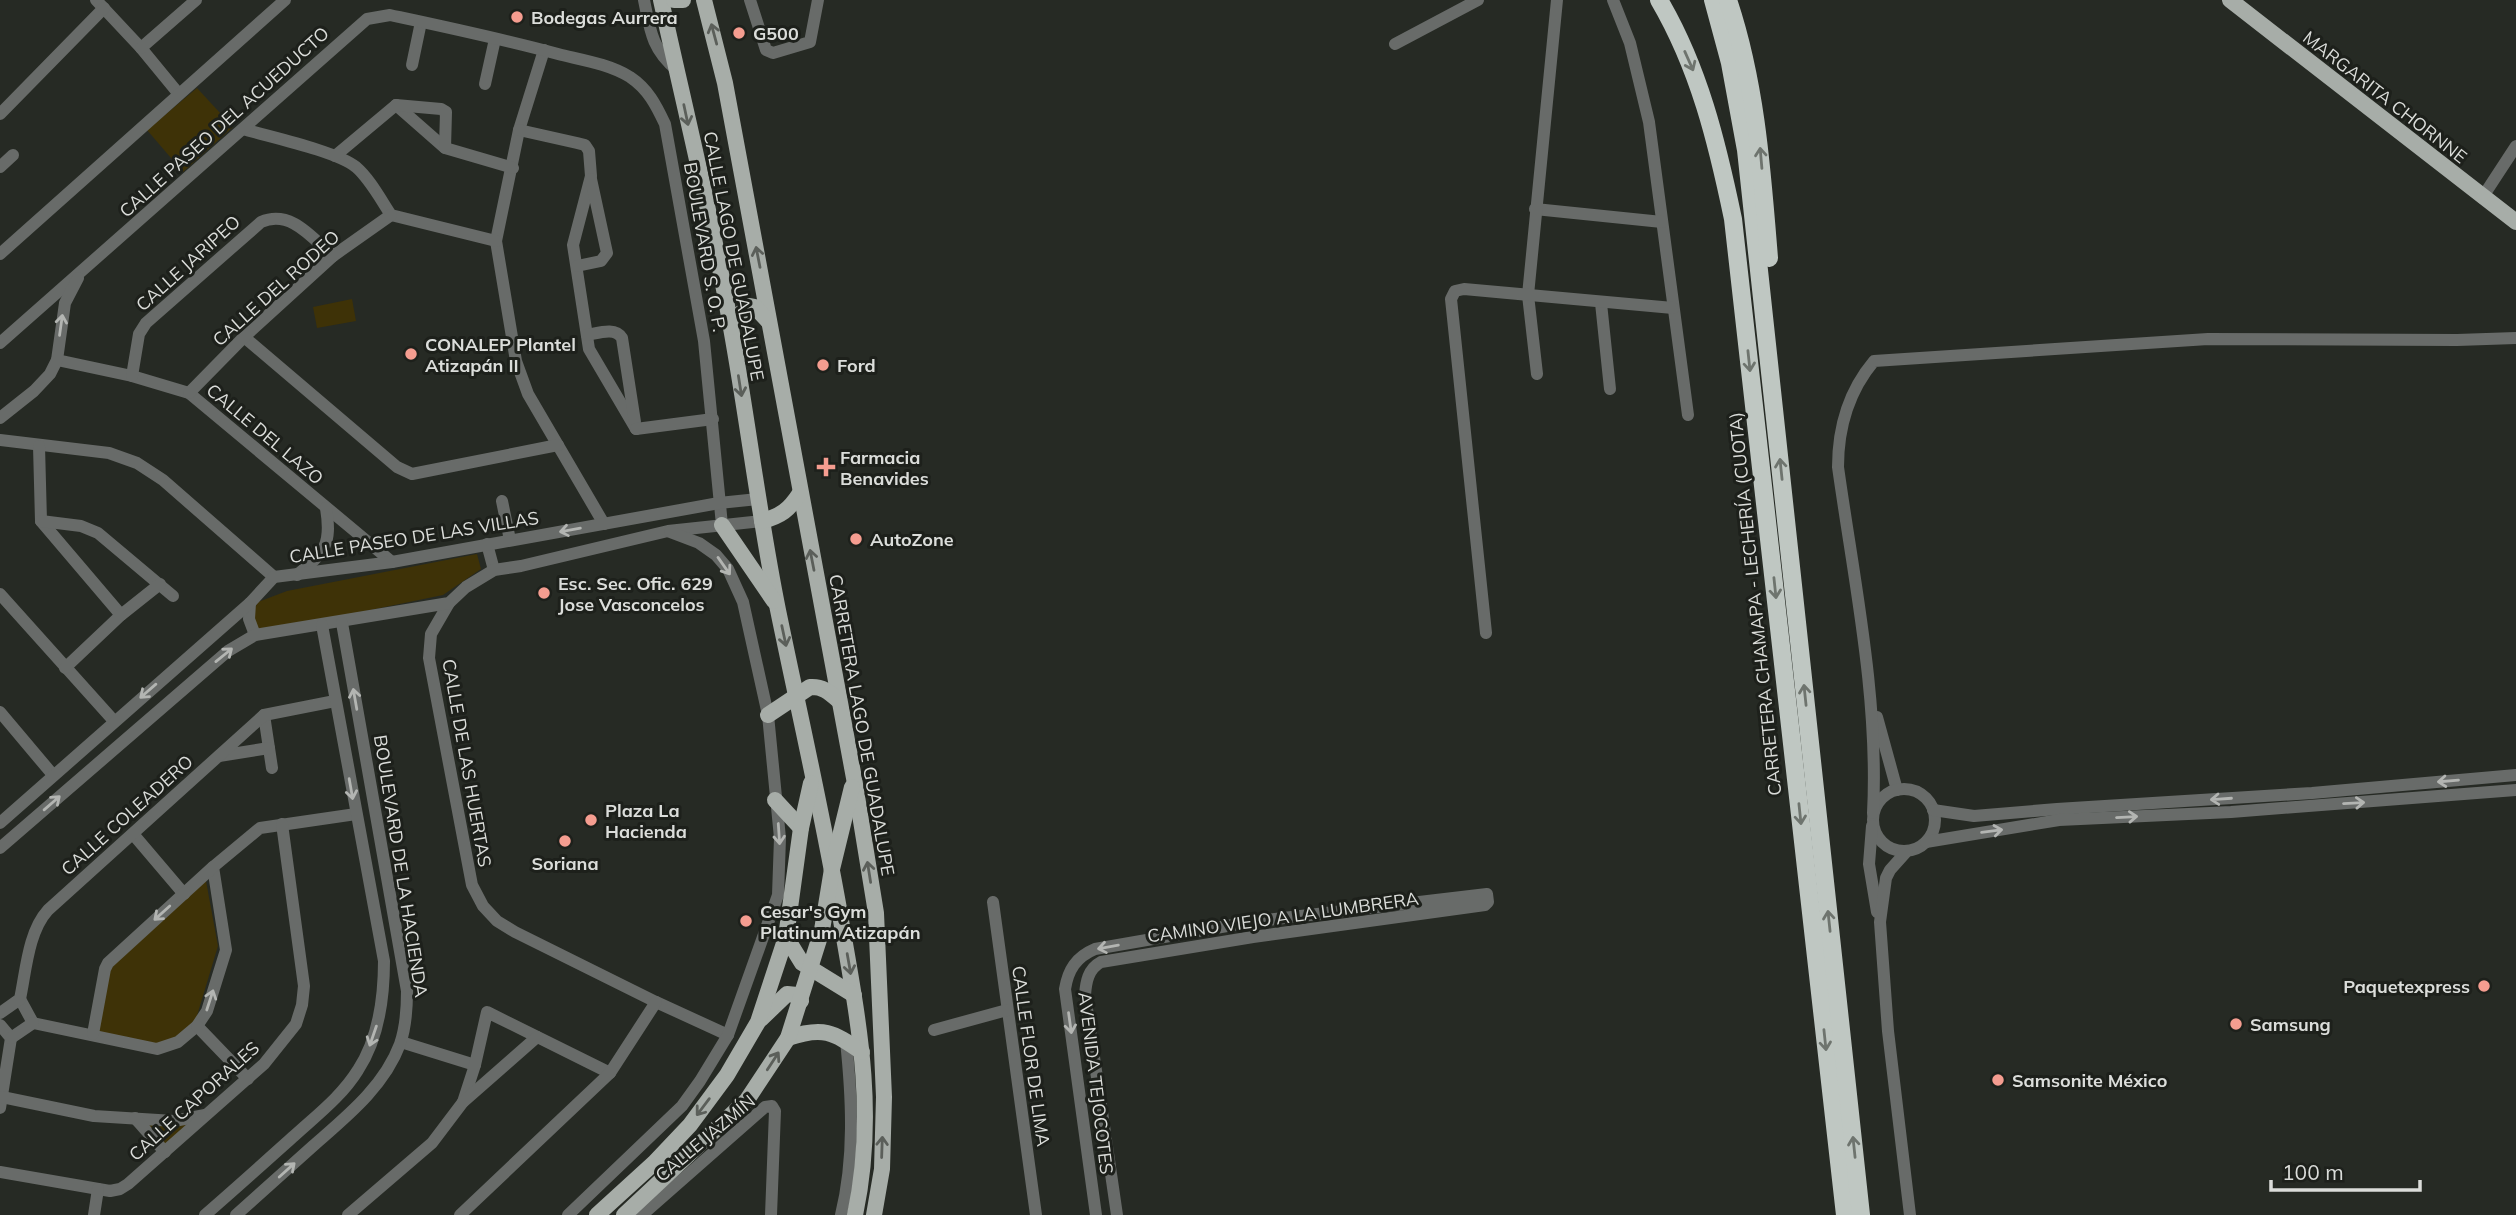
<svg xmlns="http://www.w3.org/2000/svg" width="2516" height="1215" viewBox="0 0 2516 1215" font-family="Mulish,sans-serif">
<rect width="100%" height="100%" fill="#262a24"/>
<g fill="#3e3207">
<polygon points="197,88 233,127 183,172 147,130"/>
<polygon points="352,299 356,321 317,328 313,307"/>
<polygon points="477,554 481,569 443,595 351,614 257,629 253,611 258,602 287,591"/>
<polygon points="206,881 218,946 196,1019 176,1039 156,1045 98,1033 109,968"/>
<polygon points="195,1119 165,1149 140,1121"/>
</g>
<g fill="none" stroke-linecap="round" stroke-linejoin="round">
<g stroke="#686b69" stroke-width="12">
<polyline points="96,0 141,48 178,93"/>
<path d="M644 0C650 30 652 50 677 70"/>
<polyline points="750,0 766,50 773,53 810,42 818,0"/>
<polyline points="1613,0 1630,43 1649,122 1688,415"/>
<polyline points="1395,44 1478,0"/>
<polyline points="141,48 196,0"/>
<polyline points="544,50 519,130 496,241 516,361 528,394 604,524"/>
<polyline points="412,65 421,22"/>
<polyline points="485,84 495,39"/>
<polyline points="396,105 445,148 513,168"/>
<polyline points="0,114 104,8"/>
<path d="M243 129C270 137 336 151 356 167 370 179 381 200 391 215L496 241"/>
<polyline points="519,130 577,143 585,145 589,151 591,176 573,245 589,349 636,429"/>
<polyline points="335,156 396,105 441,109 446,112 445,148"/>
<polyline points="0,167 13,155"/>
<polyline points="2482,198 2516,146"/>
<polyline points="1535,209 1662,222"/>
<polyline points="0,254 285,0"/>
<polyline points="577,266 601,261 607,253 591,179"/>
<polyline points="1601,303 1610,389"/>
<path d="M587 335C599 333 615 327 622 338L635 422"/>
<polyline points="244,337 397,467 412,474 558,445"/>
<path d="M0 343 367 19 390 15C446 27 503 39 558 54 582 60 609 64 630 77 648 89 656 105 665 124L704 341 722 525"/>
<polyline points="57,360 132,376 189,393 392,562"/>
<polyline points="1537,374 1528,295 1557,0"/>
<path d="M132 376 139 334 146 323 261 222C291 209 312 238 333 256"/>
<polyline points="189,393 244,337 333,256 391,215"/>
<polyline points="0,418 34,391 50,374 57,360 65,303 78,278"/>
<polyline points="636,429 713,419"/>
<polyline points="0,440 109,453 137,463 163,480 274,577"/>
<polyline points="39,446 41,521 121,615"/>
<polyline points="502,501 510,540"/>
<polyline points="41,521 81,526 98,533 173,596"/>
<polyline points="487,544 494,570"/>
<path d="M297 575C325 552 332 545 326 508"/>
<polyline points="0,594 114,721"/>
<polyline points="250,603 249,619 255,635"/>
<polyline points="449,603 431,634 429,658 472,885 483,906 497,921 515,932 656,1002 728,1035"/>
<polyline points="1486,633 1451,299 1455,291 1464,289 1673,308"/>
<polyline points="65,668 121,615 160,584"/>
<polyline points="0,712 53,775"/>
<polyline points="264,715 272,768"/>
<polyline points="1877,717 1897,790"/>
<polyline points="219,756 269,748"/>
<circle cx="1904" cy="820" r="31"/>
<polyline points="1933,810 1974,816 2057,809 2312,793 2516,775"/>
<path d="M1873 813C1879 698 1854 581 1838 467 1838 427 1848 392 1874 361L2208 339 2457 340 2516 338"/>
<polyline points="0,823 250,603 274,577 392,562 719,503 758,499"/>
<polyline points="1872,826 1869,864 1877,912"/>
<polyline points="133,834 184,894"/>
<polyline points="1926,842 2059,820 2231,812 2516,790"/>
<polyline points="0,848 228,651 255,635 449,603 466,587 494,570 521,566 668,531 762,521"/>
<polyline points="1907,851 1890,870 1886,878 1880,922 1888,1031 1910,1215"/>
<polyline points="993,902 1036,1215"/>
<polyline points="20,999 33,1023"/>
<path d="M0 1013 20 999C26 971 28 932 48 910L264 715 335 701"/>
<polyline points="33,1023 157,1049 178,1042 197,1026 207,1011 226,950 213,867"/>
<polyline points="0,1025 11,1038 0,1108"/>
<polyline points="197,1026 248,1079"/>
<polyline points="934,1030 1007,1010"/>
<polyline points="93,1034 105,969 108,963 213,867 260,828 356,814"/>
<polyline points="11,1038 33,1023"/>
<polyline points="401,1042 475,1065"/>
<polyline points="2,1097 94,1116 174,1121 205,1115"/>
<polyline points="463,1102 475,1065 487,1012 610,1073"/>
<polyline points="135,1118 165,1152"/>
<polyline points="0,1172 110,1191 120,1189 128,1184 264,1064 296,1024 302,1005 304,986 282,824"/>
<polyline points="94,1215 98,1189"/>
<path d="M205 1215C235 1189 265 1162 294 1136 317 1115 342 1096 358 1070 379 1038 384 998 384 961L322 625"/>
<path d="M236 1215C262 1192 287 1169 313 1146 346 1117 384 1087 400 1044 406 1027 407 1009 407 991L342 623"/>
<polyline points="348,1215 432,1143 463,1102 537,1037"/>
<polyline points="460,1215 610,1073 656,1002"/>
<polyline points="568,1215 682,1106 700,1081 728,1035 778,895 780,838 768,715 743,602 728,569 716,555 699,543 670,532"/>
<polyline points="642,1215 765,1107 772,1106 775,1111 771,1215"/>
<path d="M841 1215C855 1158 852 1099 846 1041"/>
<path d="M1096 1215 1065 989C1068 970 1076 957 1095 949L1250 922 1487 894 1488 902 1485 905 1253 937 1101 962C1088 969 1086 982 1085 995L1117 1215"/>
</g>
<g stroke="#a7ada8" stroke-width="16">
<path d="M661 0C685 109 712 218 731 328 748 422 759 516 778 610 800 717 825 824 843 932 860 1029 876 1117 855 1215"/>
<polyline points="674,0 683,0"/>
<polyline points="704,0 725,83 854,778 876,913 884,1097 882,1169 874,1215"/>
<polyline points="2230,0 2516,222"/>
<polyline points="731,327 737,316 750,306 755,307 769,322"/>
<path d="M762 521C781 516 789 510 800 493"/>
<polyline points="722,525 774,601"/>
<path d="M768 715 810 687C822 686 829 692 838 700"/>
<polyline points="775,800 801,828"/>
<polyline points="786,937 802,963 854,995"/>
<polyline points="761,1019 787,994 797,995 801,1001"/>
<path d="M788 1038C823 1026 833 1032 862 1052"/>
<polyline points="597,1215 654,1163 690,1125 727,1075 758,1022 786,937 801,828 811,783"/>
<polyline points="624,1215 747,1100 788,1038 822,930 832,869 852,787"/>
</g>
<g stroke="#bfc7c2" stroke-width="18">
<path d="M1659 0C1699 68 1717 142 1733 219L1845 1215"/>
<polyline points="1713,0 1730,63 1746,150 1861,1215"/>
<path d="M1728 0C1756 83 1762 171 1769 258"/>
</g>
</g>
<defs><path id="oneway-shaft" d="M-6 0H5M1.5-3L5.5 0L1.5 3" fill="none" stroke-width="1.6" stroke-linecap="round" stroke-linejoin="round" transform="scale(1.75)"/></defs>
<g stroke="#5b5f5a">
<use href="#oneway-shaft" transform="translate(714 34) rotate(-105)"/>
<use href="#oneway-shaft" transform="translate(686 115) rotate(78)"/>
<use href="#oneway-shaft" transform="translate(758 257) rotate(-101)"/>
<use href="#oneway-shaft" transform="translate(740 386) rotate(81)"/>
<use href="#oneway-shaft" transform="translate(812 560) rotate(-101)"/>
<use href="#oneway-shaft" transform="translate(784 636) rotate(78)"/>
<use href="#oneway-shaft" transform="translate(869 872) rotate(-99)"/>
<use href="#oneway-shaft" transform="translate(849 964) rotate(80)"/>
<use href="#oneway-shaft" transform="translate(773 1061) rotate(-57)"/>
<use href="#oneway-shaft" transform="translate(703 1107) rotate(127)"/>
<use href="#oneway-shaft" transform="translate(882 1147) rotate(-88)"/>
</g>
<g stroke="#6e746e">
<use href="#oneway-shaft" transform="translate(1689 61) rotate(66)"/>
<use href="#oneway-shaft" transform="translate(1761 158) rotate(-95)"/>
<use href="#oneway-shaft" transform="translate(1749 361) rotate(84)"/>
<use href="#oneway-shaft" transform="translate(1781 469) rotate(-96)"/>
<use href="#oneway-shaft" transform="translate(1775 588) rotate(84)"/>
<use href="#oneway-shaft" transform="translate(1805 695) rotate(-96)"/>
<use href="#oneway-shaft" transform="translate(1800 814) rotate(84)"/>
<use href="#oneway-shaft" transform="translate(1829 921) rotate(-96)"/>
<use href="#oneway-shaft" transform="translate(1825 1040) rotate(84)"/>
<use href="#oneway-shaft" transform="translate(1854 1147) rotate(-96)"/>
</g>
<g stroke="#b3b5b2">
<use href="#oneway-shaft" transform="translate(61 325) rotate(-82)"/>
<use href="#oneway-shaft" transform="translate(570 530) rotate(170)"/>
<use href="#oneway-shaft" transform="translate(724 566) rotate(55)"/>
<use href="#oneway-shaft" transform="translate(224 655) rotate(-39)"/>
<use href="#oneway-shaft" transform="translate(148 691) rotate(139)"/>
<use href="#oneway-shaft" transform="translate(355 699) rotate(-100)"/>
<use href="#oneway-shaft" transform="translate(2448 781) rotate(175)"/>
<use href="#oneway-shaft" transform="translate(351 789) rotate(80)"/>
<use href="#oneway-shaft" transform="translate(2221 799) rotate(176)"/>
<use href="#oneway-shaft" transform="translate(52 803) rotate(-41)"/>
<use href="#oneway-shaft" transform="translate(2354 803) rotate(-3)"/>
<use href="#oneway-shaft" transform="translate(2127 817) rotate(-3)"/>
<use href="#oneway-shaft" transform="translate(1992 831) rotate(-7)"/>
<use href="#oneway-shaft" transform="translate(779 834) rotate(86)"/>
<use href="#oneway-shaft" transform="translate(162 913) rotate(138)"/>
<use href="#oneway-shaft" transform="translate(1108 947) rotate(170)"/>
<use href="#oneway-shaft" transform="translate(210 1000) rotate(-72)"/>
<use href="#oneway-shaft" transform="translate(1070 1023) rotate(82)"/>
<use href="#oneway-shaft" transform="translate(373 1036) rotate(109)"/>
<use href="#oneway-shaft" transform="translate(287 1170) rotate(-42)"/>
</g>
<g fill="#f59d90" stroke="#1d201b" stroke-width="2.5">
<circle cx="517" cy="17" r="7"/>
<circle cx="739" cy="33" r="7"/>
<circle cx="411" cy="354" r="7"/>
<circle cx="823" cy="365" r="7"/>
<path d="M822.5 456.5h7v7h7v7h-7v7h-7v-7h-7v-7h7z"/>
<circle cx="856" cy="539" r="7"/>
<circle cx="544" cy="593" r="7"/>
<circle cx="591" cy="820" r="7"/>
<circle cx="565" cy="841" r="7"/>
<circle cx="746" cy="921" r="7"/>
<circle cx="2484" cy="986" r="7"/>
<circle cx="2236" cy="1024" r="7"/>
<circle cx="1998" cy="1080" r="7"/>
</g>
<g text-anchor="middle" dominant-baseline="central" stroke-width="6" stroke-linejoin="round" paint-order="stroke">
<g font-size="18" font-weight="bold" fill="#dbddda" stroke="#1d201b" text-anchor="start">
<text x="531" y="17">Bodegas Aurrera</text>
<text x="753" y="33">G500</text>
<text x="425" y="344">CONALEP Plantel<tspan x="425" dy="21">Atizapán II</tspan></text>
<text x="837" y="365">Ford</text>
<text x="840" y="457">Farmacia<tspan x="840" dy="21">Benavides</tspan></text>
<text x="870" y="539">AutoZone</text>
<text x="558" y="583">Esc. Sec. Ofic. 629<tspan x="558" dy="21">Jose Vasconcelos</tspan></text>
<text x="605" y="810">Plaza La<tspan x="605" dy="21">Hacienda</tspan></text>
<text x="565" y="863" text-anchor="middle">Soriana</text>
<text x="760" y="911">Cesar's Gym<tspan x="760" dy="21">Platinum Atizapán</tspan></text>
<text x="2470" y="986" text-anchor="end">Paquetexpress</text>
<text x="2250" y="1024">Samsung</text>
<text x="2012" y="1080">Samsonite México</text>
</g>
<g font-size="18" fill="#dbddda" stroke="#1d201b">
<text transform="translate(2385 97) rotate(38)">MARGARITA CHORNNE</text>
<text transform="translate(224 122) rotate(-42)">CALLE PASEO DEL ACUEDUCTO</text>
<text transform="translate(705 247) rotate(80)">BOULEVARD S. O. P.</text>
<text transform="translate(734 256) rotate(79)">CALLE LAGO DE GUADALUPE</text>
<text transform="translate(188 263) rotate(-42)">CALLE JARIPEO</text>
<text transform="translate(276 288) rotate(-42)">CALLE DEL RODEO</text>
<text transform="translate(265 434) rotate(40)">CALLE DEL LAZO</text>
<text transform="translate(414 537) rotate(-9)">CALLE PASEO DE LAS VILLAS</text>
<text transform="translate(1755 604) rotate(-96)">CARRETERA CHAMAPA - LECHERÍA (CUOTA)</text>
<text transform="translate(862 725) rotate(80)">CARRETERA LAGO DE GUADALUPE</text>
<text transform="translate(467 763) rotate(80)">CALLE DE LAS HUERTAS</text>
<text transform="translate(127 815) rotate(-42)">CALLE COLEADERO</text>
<text transform="translate(401 866) rotate(81)">BOULEVARD DE LA HACIENDA</text>
<text transform="translate(1283 917) rotate(-8)">CAMINO VIEJO A LA LUMBRERA</text>
<text transform="translate(1031 1056) rotate(82)">CALLE FLOR DE LIMA</text>
<text transform="translate(1096 1083) rotate(83)">AVENIDA TEJOCOTES</text>
<text transform="translate(194 1101) rotate(-42)">CALLE CAPORALES</text>
<text transform="translate(705 1138) rotate(-40)">CALLE JAZMÍN</text>
</g>
</g>
<path d="M2271 1180v10h149v-10" fill="none" stroke="#dbddda" stroke-width="3.5"/>
<text x="2282" y="1180" font-size="21" fill="#dbddda" stroke="#1d201b" stroke-width="5" paint-order="stroke">100 m</text>
</svg>
